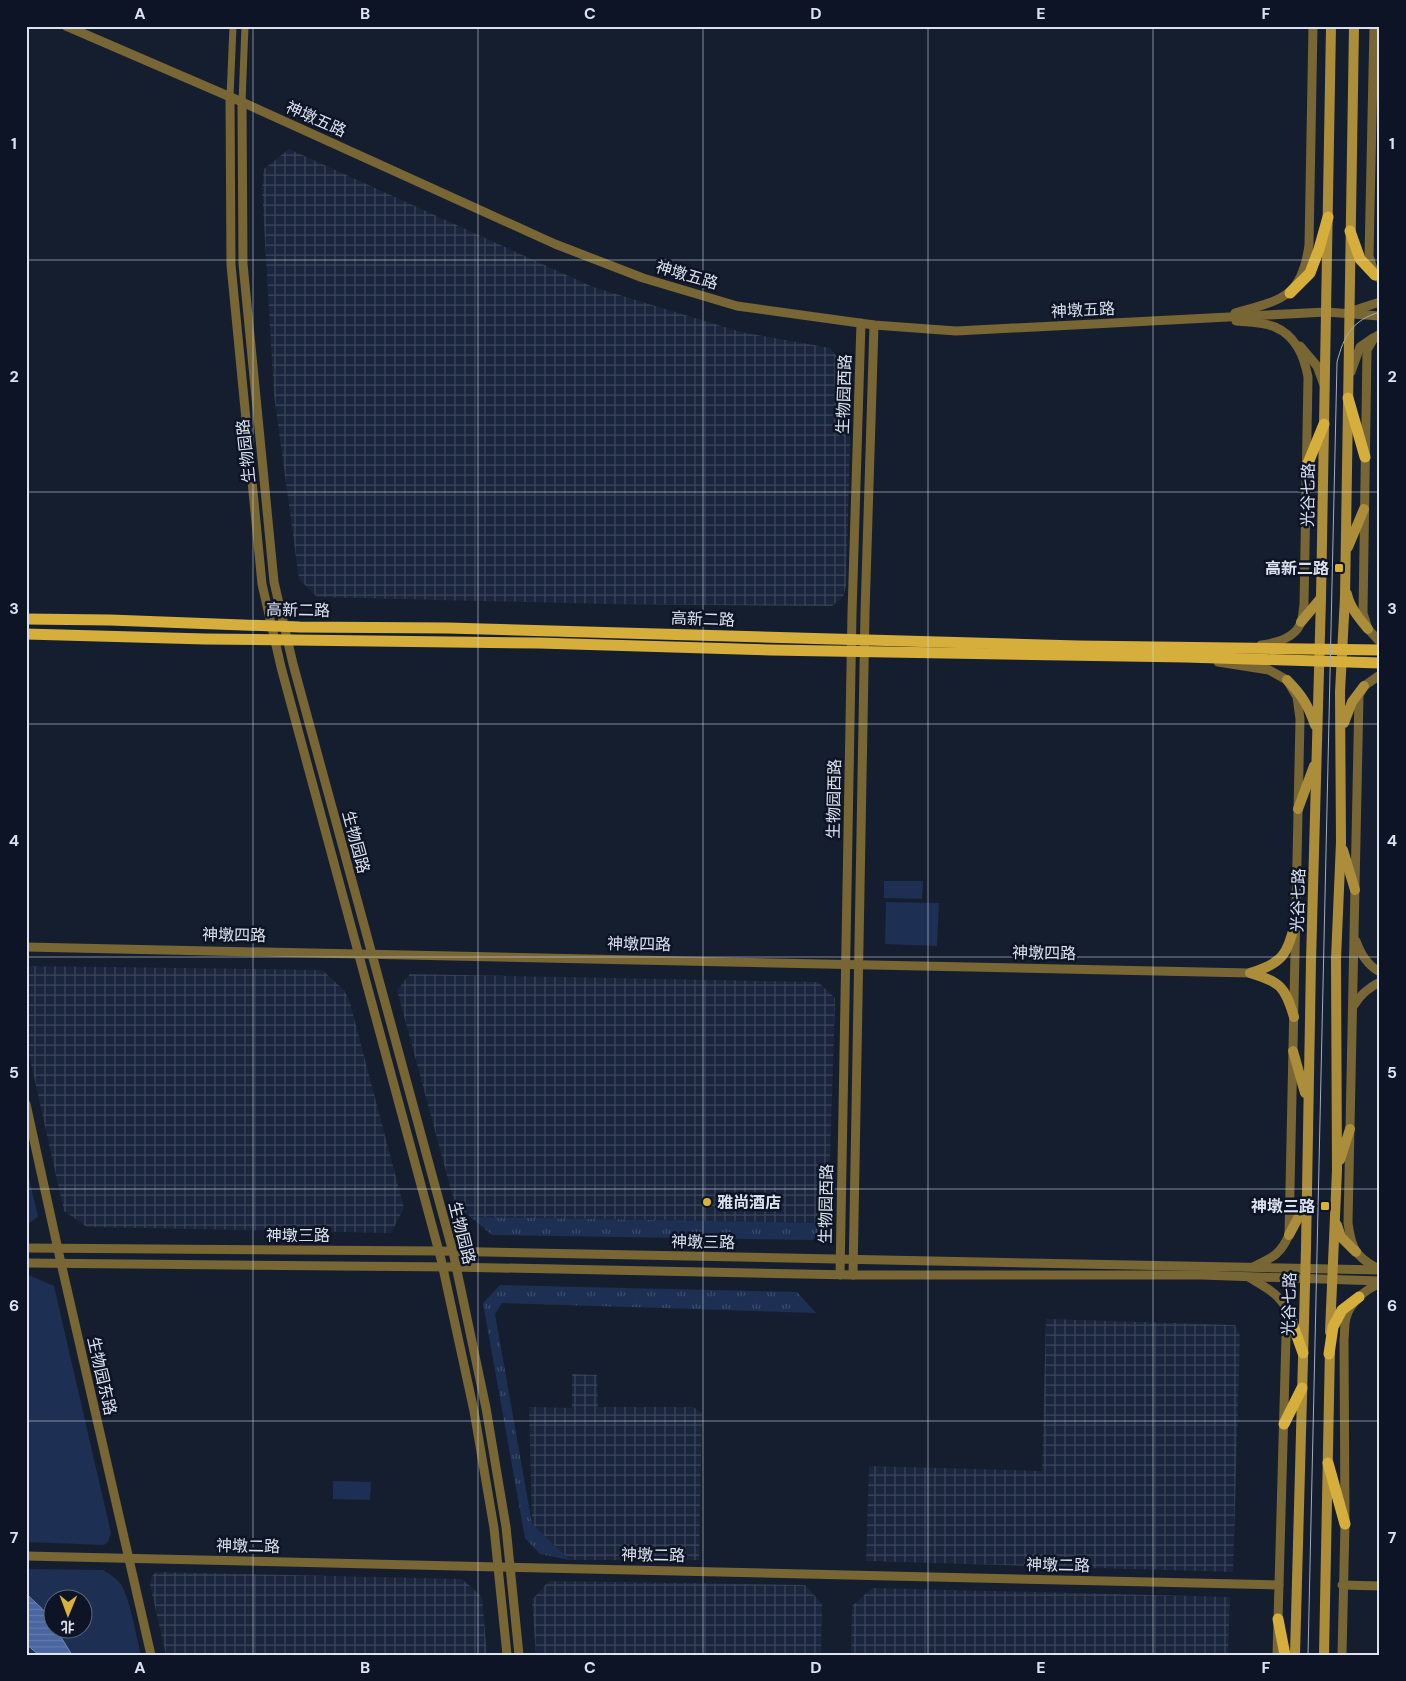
<svg xmlns="http://www.w3.org/2000/svg" width="1406" height="1681" viewBox="0 0 1406 1681" font-family="'DM Sans','Noto Sans SC',sans-serif">
<defs>
<pattern id="industrial-grid" width="8" height="8" patternUnits="userSpaceOnUse" patternTransform="scale(1.25)"><rect width="8" height="8" fill="#1a263d"/><path d="M0 4h8M4 0v8" fill="none" stroke="#3b4559"/></pattern>
<pattern id="grass-tufts" width="24" height="20" patternUnits="userSpaceOnUse" patternTransform="scale(1.25)"><rect width="24" height="20" fill="#1d2f52"/><path d="M3 7l-1-3M5 7V3M7 7l1-3M15 17l-1-3M17 17v-4M19 17l1-3" fill="none" stroke="#3d4d6b"/></pattern>
<pattern id="water-rules" width="6" height="5" patternUnits="userSpaceOnUse" patternTransform="scale(1.25)"><rect width="6" height="5" fill="#4966a1"/><path d="M0 2.5h6" fill="none" stroke="#637cae"/></pattern>
</defs>
<rect width="100%" height="100%" fill="#151e2f"/>
<g fill="url(#industrial-grid)">
<polygon points="289,149 593,287 741,332 830,348 852,376 846,586 843,597 832,606 607,604 317,597 299,579 274,395 262,189 264,169"/>
<polygon points="26,966 322,970 343,989 349,999 404,1208 391,1233 87,1227 64,1211 26,1041"/>
<polygon points="410,974 818,982 835,998 828,1223 471,1217 455,1205 397,990"/>
<polygon points="1046,1319 1235,1325 1240,1336 1233,1572 866,1561 869,1466 1042,1471"/>
<polygon points="572,1374 597,1375 598,1407 693,1407 702,1413 699,1560 570,1560 532,1524 529,1407 572,1408"/>
<polygon points="156,1572 462,1579 482,1597 487,1655 166,1655 150,1585 152,1576"/>
<polygon points="549,1581 805,1585 822,1604 821,1655 536,1655 532,1600"/>
<polygon points="872,1588 1230,1597 1228,1655 851,1655 852,1606"/>
</g>
<g fill="url(#grass-tufts)">
<polygon points="471,1217 828,1223 827,1232 812,1240 492,1235"/>
<polygon points="500,1285 797,1292 816,1313 502,1303 495,1314 532,1524 570,1560 540,1554 525,1538 483,1303"/>
</g>
<g fill="#1d2f52" fill-rule="evenodd">
<polygon points="884,881 923,881 922,899 884,898"/>
<polygon points="886,902 939,903 937,946 885,944"/>
<polygon points="26,1165 38,1217 26,1225"/>
<polygon points="26,1274 54,1286 111,1533 108,1542 104,1545 26,1542"/>
<polygon points="333,1481 371,1482 370,1500 333,1499"/>
<path d="M26 1569 103 1570C109 1574 115 1577 119 1582 130 1595 136 1637 141 1655H26ZM52 1598H82V1628H52Z"/>
</g>
<path fill="url(#water-rules)" stroke="#758cb8" d="M26 1593C35 1604 52 1613 52 1628L56 1629 72 1655H39L26 1644Z"/>
<g fill="none" stroke-linecap="round" stroke-linejoin="round">
<g stroke="#786634" stroke-width="7">
<polyline points="230,97 233,26"/>
<polyline points="242,102 245,26"/>
</g>
<g stroke="#786634" stroke-width="9">
<polyline points="66,26 242,102 555,244 643,278 737,306 874,325 956,331 1326,312 1380,316"/>
<polyline points="1374,26 1369,256 1375,275 1380,279"/>
<polyline points="230,97 231,265 262,584 281,667 441,1259 474,1411 494,1528 507,1655"/>
<polyline points="242,102 243,264 274,582 293,664 453,1252 486,1408 506,1527 519,1655"/>
<polyline points="1352,311 1380,302"/>
<path d="M1235 313C1281 300 1302 298 1309 245L1313 26"/>
<path d="M1236 321C1248 322 1263 322 1275 327 1296 336 1304 356 1308 377L1304 605C1303 610 1303 617 1301 622 1296 638 1276 643 1261 645"/>
<polyline points="1380,334 1374,338 1367,350 1363,613 1368,629 1380,642"/>
<polyline points="1300,346 1317,366 1324,385"/>
<polyline points="1351,372 1360,347 1373,338"/>
<path d="M1218 662 1269 670 1287 680 1297 697 1300 719 1289 1235C1280 1255 1273 1257 1253 1267"/>
<path d="M1356 941C1361 954 1367 965 1380 972"/>
<polyline points="26,947 1250,973"/>
<path d="M1354 1005C1361 994 1368 988 1380 982"/>
<polyline points="26,1104 61,1263 151,1655"/>
<polyline points="26,1248 439,1251 1380,1270"/>
<polyline points="26,1263 452,1267 853,1275 1201,1275 1380,1281"/>
<path d="M1377 1268C1355 1257 1351 1246 1348 1223L1359 695 1364 686 1380 675"/>
<polyline points="840,1275 852,613 861,323"/>
<polyline points="853,1275 865,613 874,325"/>
<path d="M1250 1278C1265 1287 1282 1295 1288 1313 1291 1319 1287 1330 1286 1337L1277 1655"/>
<polyline points="26,1556 1279,1585"/>
<polyline points="1342,1585 1380,1586"/>
<path d="M1342 1655 1345 1524 1344 1339C1345 1333 1344 1325 1346 1318 1349 1304 1366 1288 1380 1284"/>
</g>
<g stroke="#ac8e3a" stroke-width="10">
<polyline points="1348,547 1364,509"/>
<path d="M1347 594C1350 608 1360 619 1368 629"/>
<polyline points="1301,622 1321,598"/>
<path d="M1287 680C1302 695 1308 705 1315 725"/>
<polyline points="1344,723 1352,702 1364,686"/>
<polyline points="1298,809 1314,766"/>
<polyline points="1343,850 1355,890"/>
<path d="M1294 1017C1285 986 1280 982 1250 973 1285 962 1286 955 1296 921"/>
<polyline points="1293,1051 1305,1093"/>
<polyline points="1340,1160 1350,1129"/>
<polyline points="1337,1225 1341,1237 1356,1252"/>
<polyline points="1289,1235 1298,1218 1303,1203"/>
<polyline points="1330,1332 1337,1170 1336,959 1341,842 1340,692 1345,597 1354,26"/>
<polyline points="1295,1655 1306,1248 1311,961 1321,598 1331,26"/>
<polyline points="1324,1655 1330,1347"/>
</g>
<g stroke="#d5ae3b" stroke-width="11">
<polyline points="1350,231 1360,259 1375,275"/>
<polyline points="1290,293 1310,273 1319,249 1328,217"/>
<polyline points="1348,398 1365,457"/>
<polyline points="1306,468 1324,424"/>
<polyline points="26,619 110,620 300,627 448,628 1078,646 1380,650"/>
<polyline points="26,634 205,639 539,643 771,650 1186,657 1380,663"/>
<polyline points="1289,1314 1303,1353"/>
<polyline points="1329,1354 1333,1327 1342,1310 1359,1297"/>
<polyline points="1284,1424 1302,1388"/>
<polyline points="1328,1463 1345,1524"/>
<polyline points="1278,1619 1285,1655"/>
</g>
<path stroke="#a5adba" stroke-width="1" d="M1308 1655 1337 362C1344 336 1352 320 1380 312"/>
</g>
<path fill="none" stroke="#dce3ef" stroke-width="1" stroke-opacity="0.55" d="M253 26V1655M478 26V1655M703 26V1655M928 26V1655M1153 26V1655M26 260H1380M26 492H1380M26 724H1380M26 957H1380M26 1189H1380M26 1421H1380"/>
<g fill="#dcb233" stroke="#0c1425" stroke-width="2">
<rect x="1334" y="563" width="10" height="10" rx="2.5"/>
<circle cx="707" cy="1202" r="5"/>
<rect x="1320" y="1201" width="10" height="10" rx="2.5"/>
</g>
<g text-anchor="middle" dominant-baseline="central" stroke-width="5" stroke-linejoin="round" paint-order="stroke">
<g font-size="16" fill="#dce3ef" stroke="#0c1425">
<text transform="translate(316 119) rotate(24)">神墩五路</text>
<text transform="translate(687 275) rotate(16)">神墩五路</text>
<text transform="translate(1083 310) rotate(-3)">神墩五路</text>
<text transform="translate(844 394) rotate(-88)">生物园西路</text>
<text transform="translate(246 451) rotate(-96)">生物园路</text>
<text transform="translate(1308 495) rotate(-89)">光谷七路</text>
<text transform="translate(298 610) rotate(1)">高新二路</text>
<text transform="translate(703 619) rotate(2)">高新二路</text>
<text transform="translate(834 799) rotate(-89)">生物园西路</text>
<text transform="translate(356 842) rotate(75)">生物园路</text>
<text transform="translate(1298 900) rotate(-88)">光谷七路</text>
<text transform="translate(234 935) rotate(1)">神墩四路</text>
<text transform="translate(639 944) rotate(1)">神墩四路</text>
<text transform="translate(1044 953) rotate(1)">神墩四路</text>
<text transform="translate(826 1204) rotate(-89)">生物园西路</text>
<text transform="translate(462 1233) rotate(76)">生物园路</text>
<text x="298" y="1235">神墩三路</text>
<text transform="translate(703 1242) rotate(1)">神墩三路</text>
<text transform="translate(1289 1304) rotate(-88)">光谷七路</text>
<text transform="translate(102 1376) rotate(77)">生物园东路</text>
<text transform="translate(248 1546) rotate(1)">神墩二路</text>
<text transform="translate(653 1555) rotate(1)">神墩二路</text>
<text transform="translate(1058 1565) rotate(1)">神墩二路</text>
</g>
<g font-size="16" font-weight="bold" fill="#dce3ef" stroke="#0c1425" text-anchor="end">
<text x="1329" y="568">高新二路</text>
<text x="717" y="1202" text-anchor="start">雅尚酒店</text>
<text x="1315" y="1206">神墩三路</text>
</g>
</g>
<rect width="1406" height="1681" fill="none" stroke="#0c1425" stroke-width="55"/>
<g transform="translate(68 1614) rotate(181)"><circle r="24" fill="#0c1425" stroke="#5f6776"/>
<path d="M0-4L9 19L0 12L-9 19Z" fill="#dcb233"/>
<text y="-8" font-size="14" font-weight="bold" text-anchor="middle" fill="#dce3ef">北</text>
</g>
<rect x="28" y="28" width="1350" height="1626" fill="none" stroke="#dce3ef" stroke-width="2"/>
<g font-size="16" text-anchor="middle" font-weight="bold" fill="#dce3ef">
<text x="140" y="19">A</text>
<text x="365" y="19">B</text>
<text x="590" y="19">C</text>
<text x="816" y="19">D</text>
<text x="1041" y="19">E</text>
<text x="1266" y="19">F</text>
<text x="14" y="149">1</text>
<text x="1392" y="149">1</text>
<text x="14" y="382">2</text>
<text x="1392" y="382">2</text>
<text x="14" y="614">3</text>
<text x="1392" y="614">3</text>
<text x="14" y="846">4</text>
<text x="1392" y="846">4</text>
<text x="14" y="1078">5</text>
<text x="1392" y="1078">5</text>
<text x="14" y="1311">6</text>
<text x="1392" y="1311">6</text>
<text x="14" y="1543">7</text>
<text x="1392" y="1543">7</text>
<text x="140" y="1673">A</text>
<text x="365" y="1673">B</text>
<text x="590" y="1673">C</text>
<text x="816" y="1673">D</text>
<text x="1041" y="1673">E</text>
<text x="1266" y="1673">F</text>
</g>
</svg>
